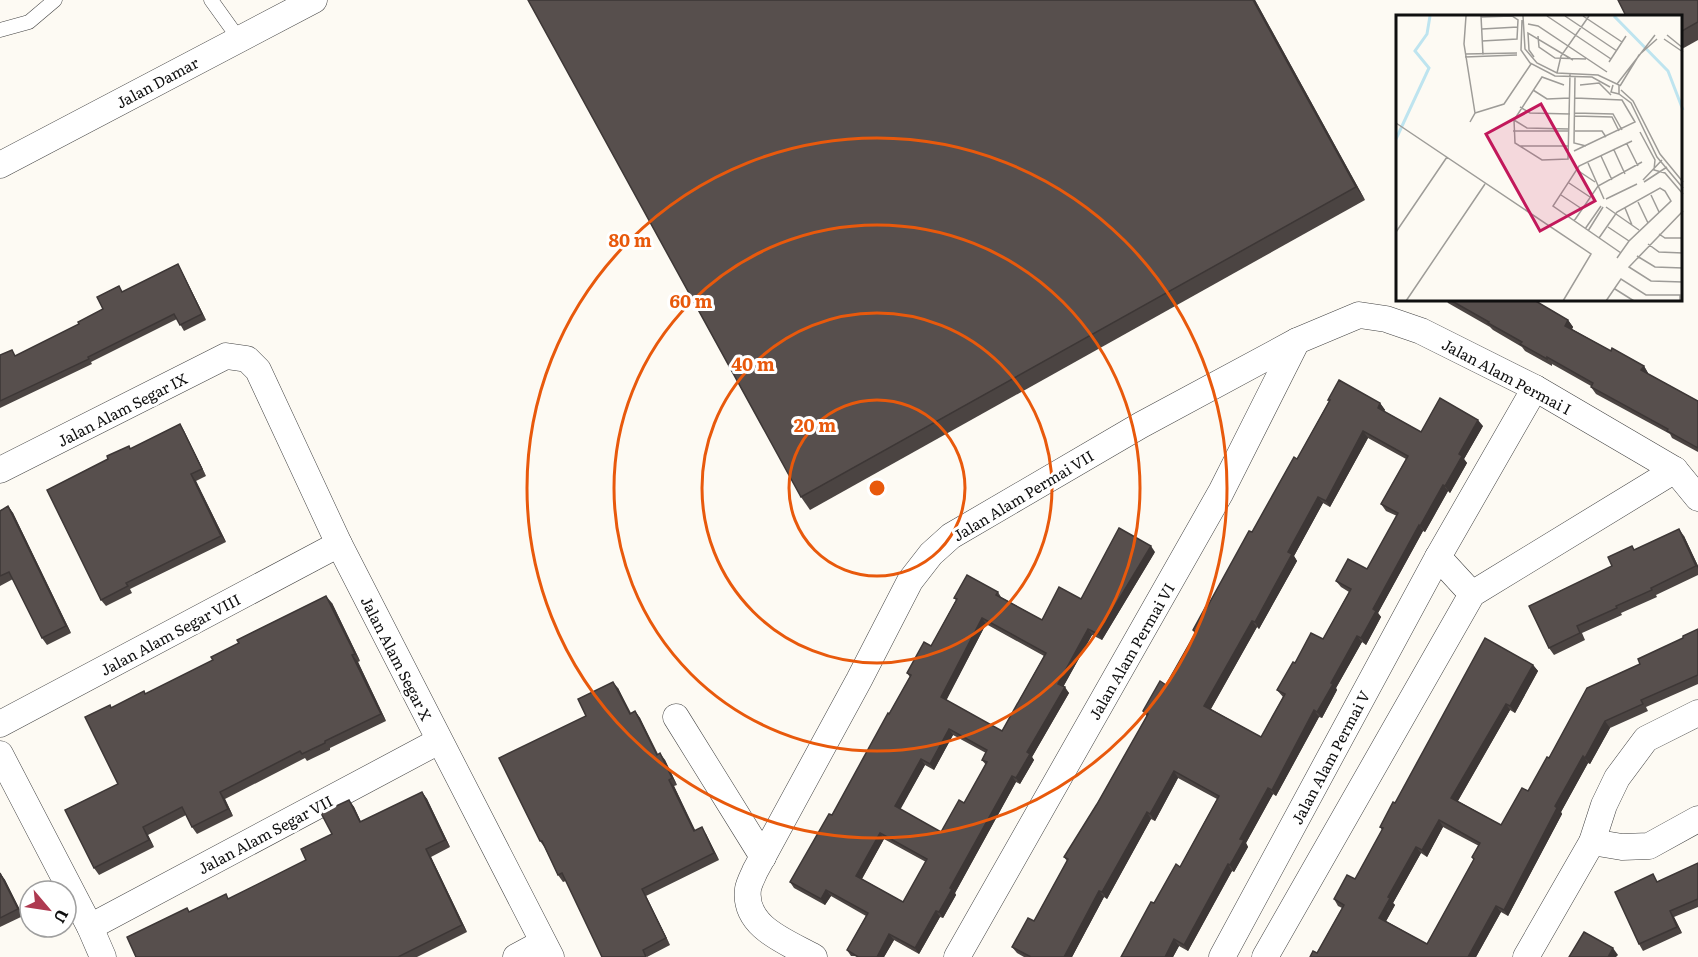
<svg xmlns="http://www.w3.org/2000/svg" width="1698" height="957" viewBox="0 0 1698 957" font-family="Literata,serif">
<rect width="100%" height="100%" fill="#fdfaf3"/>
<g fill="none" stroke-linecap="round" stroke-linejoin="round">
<g stroke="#424242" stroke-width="15">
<g id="lane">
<polyline points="211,0 239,39"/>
<polyline points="0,30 29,22 55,0"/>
</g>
</g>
<g stroke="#424242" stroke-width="27">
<g id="street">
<polyline points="0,165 314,0"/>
<polyline points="0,470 226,356 247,359 258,370 339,544 551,957"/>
<polyline points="1438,557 1472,594"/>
<polyline points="676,717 763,857"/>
<polyline points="0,724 339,544"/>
<polyline points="0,754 90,927 103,957"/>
<polyline points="1592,842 1622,847 1649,846 1698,819"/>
<polyline points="90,927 439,741"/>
<polyline points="516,957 542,943"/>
<path d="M814 957C787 942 743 927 748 889 749 883 753 876 755 871L859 680 910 581 931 554 951 536 1141 425 1297 341 1359 315 1386 319 1421 331 1535 388 1675 470 1698 498"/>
<polyline points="957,957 1221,492 1297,341"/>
<polyline points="1222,957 1438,557 1535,388"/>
<polyline points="1265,957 1472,594 1675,470"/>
<polyline points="1526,957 1592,842 1604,805 1617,778 1646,739 1698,713"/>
</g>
</g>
<use href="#lane" stroke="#fff" stroke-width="14"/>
<use href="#street" stroke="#fff" stroke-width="26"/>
</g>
<g fill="#4b4442" fill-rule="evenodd">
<polygon points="1255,0 1365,200 810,510 801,497"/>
<polygon points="1698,0 1698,40 1682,49 1682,16"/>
<polygon points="181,270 206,320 184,331 177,319 91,362 92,364 0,408 0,355 16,356 79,324 103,309 123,292"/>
<polygon points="1446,300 1538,300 1540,304 1568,320 1573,327 1572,329 1611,351 1644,366 1648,373 1648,374 1698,401 1698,452 1672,438 1670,434 1596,394 1591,387 1591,386 1552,364 1552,366 1525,351 1522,347 1493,330 1490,327 1448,303"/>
<path d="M1328 400 1380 403 1385 410 1384 411 1421 432 1483 426 1464 459 1467 463 1450 493 1448 491 1425 532 1423 531 1378 613 1381 617 1366 645 1362 642 1336 688 1337 690 1322 718 1319 717 1276 796 1273 794 1246 843 1248 847 1234 872 1232 871 1188 951 1179 946 1173 957H1121L1154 903 1180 867 1217 799 1178 778 1155 821 1151 819 1107 899 1104 897 1072 957H1024L1017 953 1012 947 1034 921 1067 861 1064 857 1097 804 1147 717 1143 711 1166 685 1195 634 1193 630 1297 459 1329 401ZM1368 438 1406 459 1381 504 1386 511 1397 516 1367 569 1336 581 1341 587 1349 592 1323 639 1295 663 1277 690 1283 697 1261 737 1211 709 1257 627 1259 629 1297 561 1294 556 1323 503 1330 507Z"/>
<polygon points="180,424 184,431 206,476 196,481 226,542 130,589 132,593 106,606 101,600 129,446 131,449"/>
<polygon points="8,506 13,513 71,633 47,645 42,638 13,579 0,586 0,511"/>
<polygon points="1684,536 1698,566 1698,575 1656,595 1657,597 1621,613 1622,615 1582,633 1585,640 1554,655 1549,648 1612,566 1634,550"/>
<path d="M1155 552 1102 640 1092 635 1063 687 1069 693 1032 757 1034 760 1020 784 1016 782 955 893 956 895 943 918 940 917 919 954 894 940 884 957 851 956 847 950 866 916 831 896 825 905 794 888 790 882 832 815 889 714 910 677 907 673 931 646 956 600 954 598 998 592 1001 597 1042 620 1081 599ZM986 624 1044 656 1002 731 946 700ZM953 735 986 753 982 760 986 765 964 803 941 832 900 809 925 765 934 770ZM884 839 926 862 903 902 862 879Z"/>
<polygon points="332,603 360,661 358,662 386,721 330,748 330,750 307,761 305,758 225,799 233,816 197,834 192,827 186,815 148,835 154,847 99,875 94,868 118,784 111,708 146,694"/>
<path d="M1698 629V684L1646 707 1648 711 1610 728 1590 764 1588 763 1561 812 1562 814 1508 916 1501 912 1476 957 1317 953 1342 908 1338 906 1334 899 1355 879 1382 830 1380 827 1395 803 1533 665 1538 671 1515 713 1510 710 1458 801 1501 825 1528 791 1549 758 1640 664ZM1443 827 1479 846 1472 857 1474 860 1427 944 1386 921 1395 905 1393 903 1421 853 1427 857Z"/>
<polygon points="618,688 631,713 635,711 640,718 658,754 665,760 677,785 674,786 695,831 706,834 719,860 646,896 670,945 647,957 566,881 563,882 558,875 545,848 540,841 586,716"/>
<polygon points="422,792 427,799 450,847 431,857 467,932 417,957 136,957 190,912 229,899 306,860 332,834 349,800 354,807 361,822"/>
<polygon points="1698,863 1698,907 1674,917 1682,933 1643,951 1639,944 1658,882"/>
<polygon points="0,873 5,880 23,916 0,927"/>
</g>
<g fill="#3d3736">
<polygon points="1253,0 1255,0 1365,200 1356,187"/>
<polygon points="178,264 206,320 202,314"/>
<polygon points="1568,320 1573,327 1570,333 1565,326"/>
<polygon points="1644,366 1648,373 1646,377 1641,370"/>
<polygon points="1380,403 1385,410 1382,414 1378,408"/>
<polygon points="1478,420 1483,426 1464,459 1467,463 1450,493 1445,486 1459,454"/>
<polygon points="180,424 184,431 206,476 202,469"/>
<polygon points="1363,431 1368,438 1330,507 1326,501"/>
<polygon points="191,474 196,481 226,542 221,536"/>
<polygon points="1443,485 1448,491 1425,532 1420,526"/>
<polygon points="1318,497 1323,503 1294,556 1297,561 1259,629 1255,622 1288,552"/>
<polygon points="8,506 13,513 71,633 66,626"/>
<polygon points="1419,525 1423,531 1378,613 1381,617 1366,645 1361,638 1373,609"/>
<polygon points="1679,529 1684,536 1698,566 1698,569"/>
<polygon points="1151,546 1155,552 1102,640 1098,634"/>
<polygon points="326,596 332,603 360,661 355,654"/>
<polygon points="982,618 986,624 945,703 941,697"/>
<polygon points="1252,621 1257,627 1209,712 1204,706"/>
<polygon points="1088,629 1092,635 1062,689 1058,684"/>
<polygon points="1357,636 1362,642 1336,688 1337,690 1322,718 1317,712 1331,683"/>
<polygon points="352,655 358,662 386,721 381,714"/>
<polygon points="1533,665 1538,671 1515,713 1510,706"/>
<polygon points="613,682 618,688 634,721 630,714"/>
<polygon points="1065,687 1069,693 1032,757 1034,760 1020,784 1016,778 1027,752"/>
<polygon points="1506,704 1510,710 1456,804 1451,798"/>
<polygon points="1314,710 1319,717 1276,796 1272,790"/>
<polygon points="635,711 640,718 661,762 657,755"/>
<polygon points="1605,721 1610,728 1590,764 1585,758"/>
<polygon points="949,729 953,735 934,770 930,764"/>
<polygon points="660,753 665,760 677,785 672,778"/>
<polygon points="1583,756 1588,763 1561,812 1562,814 1508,916 1504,910 1555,806"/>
<polygon points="921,759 925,765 899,812 895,806"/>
<polygon points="1174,771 1178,778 1155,821 1150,814"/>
<polygon points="1012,776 1016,782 955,893 956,895 943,918 939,912 950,888"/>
<polygon points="669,780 674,786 699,838 694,831"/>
<polygon points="1268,788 1273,794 1246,843 1248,847 1234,872 1230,865 1240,839"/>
<polygon points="220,792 225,799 233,816 228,809"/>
<polygon points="422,792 427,799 450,847 445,840"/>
<polygon points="349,800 354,807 365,830 360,822"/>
<polygon points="1147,812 1151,819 1107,899 1102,892"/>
<polygon points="1439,820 1443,827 1427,857 1422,850"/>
<polygon points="143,827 148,835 154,847 149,840"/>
<polygon points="702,827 706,834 719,860 714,853"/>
<polygon points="880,833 884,839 860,882 856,876"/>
<polygon points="1416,847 1421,853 1393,903 1395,905 1384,925 1379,918 1388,897"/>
<polygon points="426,849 431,857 467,932 462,925"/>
<polygon points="1228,864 1232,871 1188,951 1184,945"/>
<polygon points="0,873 5,880 23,916 18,909"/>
<polygon points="642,889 646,896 670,945 666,938"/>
<polygon points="826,890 831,896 825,905 821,899"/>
<polygon points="1099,891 1104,897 1072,957 1064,957"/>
<polygon points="1496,906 1501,912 1476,957 1468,957"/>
<polygon points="936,911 940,917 919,954 915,948"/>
<polygon points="1670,911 1674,917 1682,933 1677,927"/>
<polygon points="889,934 894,940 884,957 877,957"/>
<polygon points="1174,939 1179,946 1173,957 1165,957"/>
<polygon points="1613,948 1618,955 1616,957 1608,957"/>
</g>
<g fill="#574f4d" stroke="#3d3736" stroke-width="1.5" fill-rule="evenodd">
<polygon points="528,0 1253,0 1356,187 801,497"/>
<polygon points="1618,0 1698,0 1698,22 1682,31 1682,16 1626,16"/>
<polygon points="178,264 202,314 180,325 174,314 88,357 89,359 0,401 0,355 12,350 15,356 79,324 78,322 103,309 97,297 119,286 122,292"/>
<polygon points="1450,300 1534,300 1568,320 1565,326 1611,351 1612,348 1644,366 1641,370 1698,401 1698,448 1667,431 1668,429 1591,387 1593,383 1547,357 1547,359 1520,344 1522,342 1488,323 1489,322"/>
<path d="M1339 380 1380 403 1378 408 1421 432 1440 398 1478 420 1459 454 1462 456 1445 486 1443 485 1420 526 1419 525 1373 609 1376 611 1361 638 1357 636 1331 683 1333 684 1317 712 1314 710 1272 790 1268 788 1240 839 1244 840 1230 865 1228 864 1184 945 1174 939 1165 957H1121L1151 902 1154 903 1176 864 1180 867 1219 796 1174 771 1150 814 1147 812 1102 892 1099 891 1064 957H1031L1012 947 1028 918 1034 921 1068 859 1064 857 1097 804 1148 714 1143 711 1160 681 1166 685 1196 632 1193 630 1205 608 1206 609 1249 531 1252 532 1294 457 1297 459 1330 400H1328ZM1363 431 1408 456 1381 504 1398 513 1367 569 1348 559 1336 581 1351 589 1323 639 1311 633 1295 663 1293 662 1277 690 1285 694 1261 737 1204 706 1252 621 1255 622 1292 554 1288 552 1318 497 1326 501Z"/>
<polygon points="180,424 202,469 191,474 221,536 126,583 128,586 101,600 47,490 108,459 107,456 129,446 130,449"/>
<polygon points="8,506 66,626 42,638 9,572 0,576 0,511"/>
<path d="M1119 528 1151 546 1098 634 1088 629 1058 684 1065 687 1027 752 1030 754 1016 778 1012 776 950 888 952 889 939 912 936 911 915 948 889 934 877 957H858L847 950 868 913 826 890 821 899 790 882 829 814 832 815 888 713 889 714 911 675 907 673 924 642 931 646 957 599 954 598 967 575 998 592 996 595 1042 620 1059 587 1081 599ZM982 618 1046 653 1002 731 941 697ZM949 729 987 750 982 760 987 762 964 803 959 800 941 832 895 806 921 759 930 764ZM880 833 927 859 903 902 856 876Z"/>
<polygon points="1679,529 1696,566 1651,588 1652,590 1616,606 1617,608 1577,626 1580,633 1549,648 1529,606 1612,566 1608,557 1632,546 1634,550"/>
<polygon points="326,596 355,654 352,655 381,714 325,741 325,743 302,754 300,751 220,792 228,809 192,827 182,807 143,827 149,840 94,868 65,810 118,784 85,717 110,705 111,708 144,691 145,694 213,660 211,657 239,643 237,640"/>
<path d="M1698 629V675L1641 700 1643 704 1605 721 1585 758 1583 756 1555 806 1557 808 1504 910 1496 906 1468 957H1310L1313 951 1317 953 1344 905 1334 899 1347 875 1355 879 1383 828 1380 827 1393 802 1395 803 1485 638 1533 665 1510 706 1506 704 1451 798 1501 825 1522 788 1528 791 1547 757 1549 758 1587 688 1640 664 1638 659 1683 638V636ZM1439 820 1480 843 1472 857 1474 859 1427 944 1379 918 1390 898 1388 897 1416 847 1422 850Z"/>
<polygon points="613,682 630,714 635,711 657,755 660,753 672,778 669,780 694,831 702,827 714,853 642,889 666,938 643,950 646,957 602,957 562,873 558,875 542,841 540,841 499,758 586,716 578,699"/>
<polygon points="422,792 445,840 426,849 462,925 398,957 136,957 127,937 187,908 189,912 226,894 228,899 306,860 301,849 332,834 321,813 349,800 360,822"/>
<polygon points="1698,863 1698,899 1670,911 1677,927 1639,944 1615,892 1653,874 1657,882"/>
<polygon points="0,873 18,909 0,918"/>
<polygon points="1584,932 1613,948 1608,957 1569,957"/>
</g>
<g fill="none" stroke="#e8590c" stroke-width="3">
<circle cx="877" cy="488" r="88"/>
<circle cx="877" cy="488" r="175"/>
<circle cx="877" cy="488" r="263"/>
<circle cx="877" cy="488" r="350"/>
</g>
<g text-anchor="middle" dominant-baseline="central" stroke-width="6" stroke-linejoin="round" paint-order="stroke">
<g font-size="15" fill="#0f0f0f" stroke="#fff">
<text transform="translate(157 82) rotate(-28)">Jalan Damar</text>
<text transform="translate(1507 376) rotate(28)">Jalan Alam Permai I</text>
<text transform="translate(122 409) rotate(-27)">Jalan Alam Segar IX</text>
<text transform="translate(1023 495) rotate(-31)">Jalan Alam Permai VII</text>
<text transform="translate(170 634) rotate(-28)">Jalan Alam Segar VIII</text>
<text transform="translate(1131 651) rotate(-60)">Jalan Alam Permai VI</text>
<text transform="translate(397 658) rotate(63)">Jalan Alam Segar X</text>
<text transform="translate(1330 757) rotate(-62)">Jalan Alam Permai V</text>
<text transform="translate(265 834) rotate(-28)">Jalan Alam Segar VII</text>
</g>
</g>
<g transform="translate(1396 15)">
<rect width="286" height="286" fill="#fdfaf3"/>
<path fill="none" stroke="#bee4ef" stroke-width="3" d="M218 1 272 56 287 95M0 124 33 53 19 36 31 19 34 1"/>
<path fill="none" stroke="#9e9c98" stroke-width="1.5" d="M70 1 68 29 79 98 74 107M85 1 87 40M127 1 129 34 141 48 161 58 202 60 223 70V79L215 77 217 70M151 1 215 44M169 1 221 36M187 1 226 27M85 2 116 1 122 5 121 24 86 26M126 5 125 35 134 48 159 61 196 62 214 72M132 9 142 11 211 57M86 14 122 12M271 20 287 33M142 21 143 32 159 43 190 44M268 24 287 37M69 39 121 38M69 42 121 40M138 42 133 35 132 18 177 45M213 47 230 21M161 58 165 41 193 1M179 61 178 128 190 131M221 69 259 20M168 70 146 62 118 105 119 128 146 145 172 144 174 59M184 70 203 68 215 80M224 71 243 40 261 24M137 75 151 84 174 83M225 75 237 86 264 139 287 167M223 79 235 88 261 142 287 173M124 92 134 98 174 99M79 98 108 89 135 49M179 98 217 99 226 115M179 101 216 102 223 116M118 105 131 113 173 114M0 108 195 239 167 286M117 116H173M179 116H206L210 122M244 117 259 145 258 155 269 158 287 179M231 129 242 151M123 131H173M218 135 229 159M178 136 239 107 226 85 179 83M205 141 216 165M192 148 208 184M181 155 199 167M247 165 266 145M248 167 271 152M173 168 194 182M165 180 186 194M255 180 263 197M210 184 241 169M242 187 252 208M210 192 243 215M229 193 236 210M287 196 233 252 255 266 287 267M178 206 202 171 246 147M212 212 233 226M189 214 205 191M192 216 207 192M0 217 51 142M263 219 269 223H287M203 223 221 197 264 173 269 176 275 186 233 226 221 243M252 229 263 237 287 238M225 238 157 191 183 151 236 126M241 241 259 252 287 253M219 274 238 286M10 286 89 169M210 286 225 264 250 280H284V286"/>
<path fill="#c2185b" fill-opacity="0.15" stroke="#c2185b" stroke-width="3" d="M145 89 199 186 144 216 90 119Z"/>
<rect width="286" height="286" fill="none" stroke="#0f0f0f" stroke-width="3"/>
</g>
<circle cx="877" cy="488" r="9" fill="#e8590c" stroke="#fff" stroke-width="3"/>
<g font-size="18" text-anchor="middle" font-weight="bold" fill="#e8590c" stroke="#fff" stroke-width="6" stroke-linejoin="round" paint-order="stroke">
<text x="630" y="247">80 m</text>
<text x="691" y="308">60 m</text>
<text x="753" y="371">40 m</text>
<text x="815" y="432">20 m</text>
</g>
<g transform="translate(48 909) rotate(119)"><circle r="28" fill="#ffffff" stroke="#9f9f9f" stroke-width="1.5"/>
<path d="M0-4.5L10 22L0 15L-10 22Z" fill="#ae3950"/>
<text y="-9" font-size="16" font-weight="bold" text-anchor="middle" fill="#0f0f0f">U</text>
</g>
</svg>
